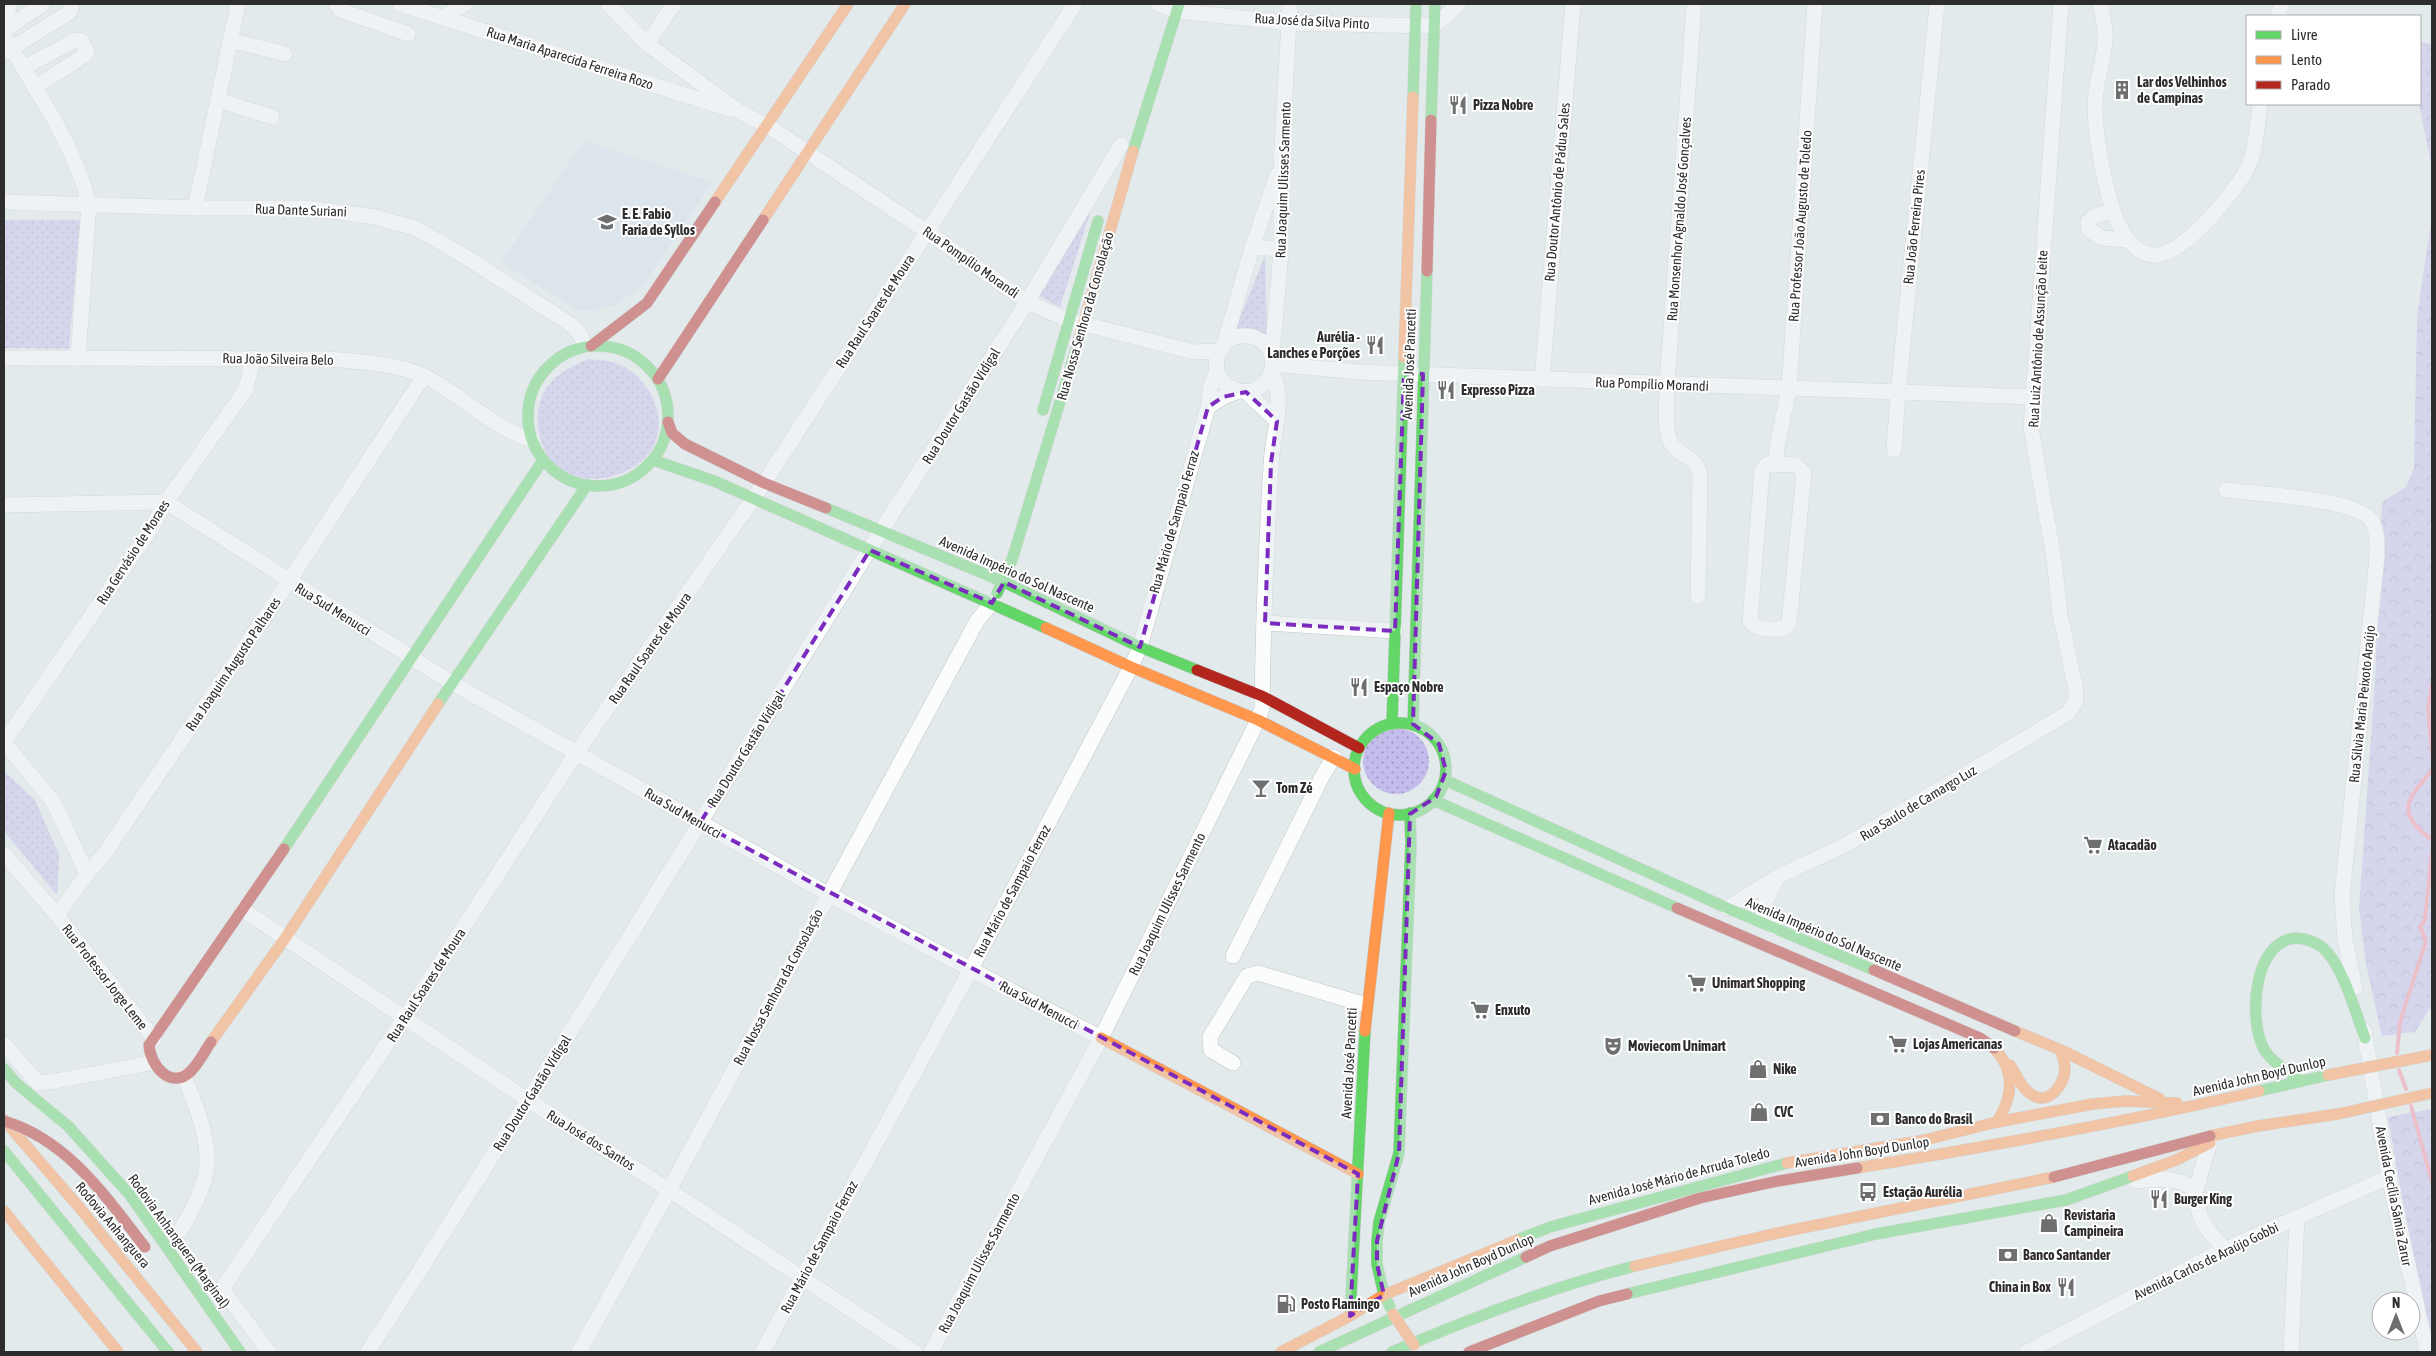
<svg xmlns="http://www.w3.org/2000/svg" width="2436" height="1356" viewBox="0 0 2436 1356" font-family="'Asap Condensed',sans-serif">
<defs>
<pattern id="forest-crowns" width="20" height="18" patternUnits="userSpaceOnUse" patternTransform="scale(1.25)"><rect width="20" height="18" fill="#c4bceb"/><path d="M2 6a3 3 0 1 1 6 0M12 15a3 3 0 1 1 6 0" fill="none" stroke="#a099bf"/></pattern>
<pattern id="park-dots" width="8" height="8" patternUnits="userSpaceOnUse" patternTransform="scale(1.25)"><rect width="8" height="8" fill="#c4bceb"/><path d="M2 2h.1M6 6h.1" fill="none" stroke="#a099bf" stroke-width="1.8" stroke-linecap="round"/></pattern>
</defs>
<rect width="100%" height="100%" fill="#e3eaec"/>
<polygon fill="#d0e1e8" points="584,141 712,182 643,286 615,305 589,311 576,309 501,262"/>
<g fill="url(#forest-crowns)">
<polygon points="2420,41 2432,45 2432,168 2419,104"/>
<polygon points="2432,217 2432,1005 2415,1032 2382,1036 2366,964 2359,909 2375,680 2382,502 2406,487 2414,468 2417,317"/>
<polygon points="2432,1109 2432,1345 2400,1186 2388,1117"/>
</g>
<g fill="url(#park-dots)">
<polygon points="1101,179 1060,307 1030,291"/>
<polygon points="4,220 80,220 69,349 4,348"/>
<polygon points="1265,256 1267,335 1235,330"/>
<path d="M589 359C596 360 602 360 608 361 642 368 667 407 656 440 644 474 594 489 563 471 539 457 531 416 544 392 554 375 571 366 589 359Z"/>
<circle cx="1396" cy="761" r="33"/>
<polygon points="4,771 35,800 59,855 57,895 4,831"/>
</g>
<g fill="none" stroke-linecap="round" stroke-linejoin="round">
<g stroke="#f48fa0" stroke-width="4">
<polyline points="2432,683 2428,708 2432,753"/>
<path d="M2432 770C2407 801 2394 811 2432 840"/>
<polyline points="2397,1053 2400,1022 2426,941 2420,927 2425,920 2432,851"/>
<polyline points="2399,1070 2406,1089"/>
<polyline points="2411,1106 2432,1182"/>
</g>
<g stroke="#c4c5c5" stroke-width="16">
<g id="street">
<polyline points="336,4 340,10 408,34"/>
<polyline points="400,4 729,109"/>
<polyline points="608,4 647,44 740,112 768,126 926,231 1027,302 1068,320 1194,352 1219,351"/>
<polyline points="1158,4 1177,11 1290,23 1434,26 1459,4"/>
<path d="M1694 4 1667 385C1667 400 1664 432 1671 443 1680 457 1696 456 1700 474L1698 596"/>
<path d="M2100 4C2103 16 2106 28 2105 41 2104 62 2095 83 2095 105 2095 139 2108 227 2136 248 2141 252 2151 256 2157 255 2184 254 2237 190 2248 167 2257 147 2257 125 2260 104"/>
<polyline points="2278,16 2282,4"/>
<polyline points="443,17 465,4"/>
<polyline points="4,24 10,4"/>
<polyline points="4,30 43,4"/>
<path d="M4 35C34 88 76 146 89 205L78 358"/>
<polyline points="230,40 285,54"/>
<polyline points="647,44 674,4"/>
<polyline points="4,53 70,12 72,4"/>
<polyline points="23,68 75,40 82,41 87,51 85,55 34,88"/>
<polyline points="218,100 272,117"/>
<polyline points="4,202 195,208 309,208 375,217 415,228 461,254 570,324 579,333 586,347"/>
<polyline points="195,208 238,4"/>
<polyline points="2112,211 2094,216 2088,222 2088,228 2101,238 2129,240"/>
<polyline points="1252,248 1270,248 1281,252"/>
<polyline points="1224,345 1252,248 1277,175"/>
<polyline points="1272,356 1281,252 1281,164 1290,4"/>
<path d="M4 358 330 359C361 362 394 363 424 376 462 394 491 428 532 440"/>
<polyline points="1273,364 1359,372 2032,397"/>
<polyline points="1542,380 1573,4"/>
<polyline points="1246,392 1277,421"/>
<polyline points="1208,407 1223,397 1239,391"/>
<polyline points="1894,450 1898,393 1937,4"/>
<path d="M1767 464 1796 465 1804 473 1789 623 1785 628C1775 630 1756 631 1750 621L1762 471Z"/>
<polyline points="1776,464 1777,447 1789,388 1815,4"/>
<path d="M2226 490C2255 494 2361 498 2373 523 2378 533 2377 546 2377 557L2342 895 2345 940 2355 988"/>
<polyline points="4,505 166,502 452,683 828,894 1101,1038"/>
<polyline points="1265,623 1395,631"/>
<polyline points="4,742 147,535 166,502 246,389 253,358"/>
<polyline points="4,742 54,803 87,874 57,915 154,1039"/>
<polyline points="4,854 57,915"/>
<polyline points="87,874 105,853 289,581 424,376"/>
<polyline points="1727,908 1777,877 1845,845 2055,721 2069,712 2076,701 2076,690 2060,614 2054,559 2031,428 2061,4"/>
<polyline points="243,910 528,1100 669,1190 915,1352"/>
<polyline points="1775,928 1763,913 1764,904 1777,878"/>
<polyline points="1233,956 1324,773 1334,757"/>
<polyline points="2364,1030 2389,1177 2427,1352"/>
<polyline points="4,1044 38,1083 50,1082 151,1063"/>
<polyline points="1233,1063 1211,1050 1210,1037 1247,976 1258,973 1366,1005"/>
<path d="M2136 1181C2151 1179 2180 1176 2192 1189 2198 1195 2197 1207 2200 1215 2204 1228 2215 1238 2225 1249"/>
<polyline points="2195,1193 2210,1142"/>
<path d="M181 1230C191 1212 201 1194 206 1173 212 1141 195 1105 184 1076"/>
<polyline points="269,1352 222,1289 405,1017 577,752 764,483 1075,4"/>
<polyline points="368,1352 528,1100 881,531 1027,302 1121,145"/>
<polyline points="579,1352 669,1190 977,621 992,603"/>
<polyline points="762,1352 971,969 1131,667 1140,647 1208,407 1210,389 1217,370"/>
<path d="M931 1352 1101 1038 1258 720 1262 708C1263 627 1266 546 1271 465 1272 441 1280 418 1278 394 1278 386 1274 379 1273 372 1272 367 1273 362 1272 357 1269 343 1255 334 1241 336 1232 337 1224 343 1220 351 1202 386 1257 411 1272 371"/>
<polyline points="2027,1352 2225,1249 2389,1177"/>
<polyline points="2291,1352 2297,1217"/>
</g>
</g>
<g stroke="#c4c5c5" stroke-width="12">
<g id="fast">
<polyline points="1413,97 1416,4"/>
<polyline points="1431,120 1435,4"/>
<polyline points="1133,151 1179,4"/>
<circle cx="598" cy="416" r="70"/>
<polyline points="1043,410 1098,221"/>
<polyline points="653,460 714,481 1046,628"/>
<polyline points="826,508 1004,582 1140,647 1197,670"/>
<polyline points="997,593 1012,560 1079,339"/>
<polyline points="438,704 587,485"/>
<circle cx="1400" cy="769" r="46"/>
<polyline points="1392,724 1404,357"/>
<polyline points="1413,725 1427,271"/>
<polyline points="1445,780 1727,908 1874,970"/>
<polyline points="1433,800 1677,908"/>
<polyline points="284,849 543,460"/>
<polyline points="4,1069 16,1083 68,1126 130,1195 240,1352"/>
<path d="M2301 1081C2288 1070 2269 1062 2262 1045 2249 1015 2254 942 2295 938 2304 938 2316 942 2323 948 2344 967 2355 1012 2365 1038"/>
<polyline points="2259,1091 2328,1075"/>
<polyline points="4,1151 168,1352"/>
<polyline points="1517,1240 1550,1227 1787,1163"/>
<polyline points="1627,1294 1876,1234 2066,1200 2133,1176"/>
<polyline points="1390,1307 1384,1295 1377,1264 1377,1241 1379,1222 1399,1153 1411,843 1410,813"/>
<polyline points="1350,1316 1365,1031"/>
<polyline points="1319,1352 1526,1257"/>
<path d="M1392 1352C1471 1318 1551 1287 1635 1266"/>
</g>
</g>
<g stroke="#c4c5c5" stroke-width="12">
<g id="slow">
<polyline points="715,202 848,4"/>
<polyline points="763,220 905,4"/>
<polyline points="1079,339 1133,151"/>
<polyline points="1404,357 1413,97"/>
<polyline points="1046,628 1131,667 1258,720 1355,769"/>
<polyline points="1365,1031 1389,813"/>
<polyline points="2015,1031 2061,1050 2160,1099"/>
<polyline points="1101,1038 1358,1174"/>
<polyline points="211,1042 286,937 438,704"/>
<path d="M1994 1048C2016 1072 2013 1096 1997 1122"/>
<path d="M2010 1065C2017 1075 2022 1090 2034 1096 2050 1105 2064 1083 2065 1070 2065 1063 2062 1056 2061 1050"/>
<polyline points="4,1120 79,1207 197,1352"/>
<polyline points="2210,1136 2258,1126 2338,1114"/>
<polyline points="1787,1163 1925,1140 1997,1122 2093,1104 2125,1101 2177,1103"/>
<path d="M1857 1168C1992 1146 2126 1122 2259 1091"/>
<polyline points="2133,1176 2176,1160 2210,1143"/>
<polyline points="4,1211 118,1352"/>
<polyline points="1635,1266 1773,1234 2054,1177"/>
<polyline points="1281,1352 1350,1316 1384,1295 1517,1240"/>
</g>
</g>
<g stroke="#c4c5c5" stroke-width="12">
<g id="jam">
<polyline points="1427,271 1431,120"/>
<polyline points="591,346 647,303 715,202"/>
<polyline points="658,379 763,220"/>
<polyline points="668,422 672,433 685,444 764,483 826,508"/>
<polyline points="1197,670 1262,696 1359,748"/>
<polyline points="1677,908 1980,1038 1994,1048"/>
<polyline points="1874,970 2015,1031"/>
<path d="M211 1042C205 1051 199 1063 191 1071 171 1091 150 1065 149 1045L284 849"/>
<polyline points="2054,1177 2210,1136"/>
<polyline points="1526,1257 1550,1246 1700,1198 1778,1181 1857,1168"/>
<polyline points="1469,1352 1599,1301 1627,1294"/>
</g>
</g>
<use href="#street" stroke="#fbfcfc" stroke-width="15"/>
<use href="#fast" stroke="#63d668" stroke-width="11"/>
<use href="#slow" stroke="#ff974d" stroke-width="11"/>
<use href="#jam" stroke="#b3261e" stroke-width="11"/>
<g stroke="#c4c5c5" stroke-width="12" stroke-linecap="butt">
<g id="slow-bridge">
<polyline points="2328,1075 2432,1055"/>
<polyline points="2338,1114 2432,1093"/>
<polyline points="1393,1314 1414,1345"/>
</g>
</g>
<g stroke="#c4c5c5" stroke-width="12" stroke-linecap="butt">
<path id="jam-bridge" d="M4 1121C68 1140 106 1197 145 1247"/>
</g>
<use href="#slow-bridge" stroke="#ff974d" stroke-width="11"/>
<use href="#jam-bridge" stroke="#b3261e" stroke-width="11"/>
</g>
<path d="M0 0H2436V1356H0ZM1404 373 1423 374 1413 724 1439 744 1446 771 1436 797 1410 814 1399 1153 1377 1241V1264L1384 1295 1350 1316 1358 1174 700 823 870 550 992 603 1004 582 1140 647 1208 407 1223 397 1246 392 1277 421 1271 463 1265 623 1395 631Z" fill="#e3eaec" fill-opacity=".55" fill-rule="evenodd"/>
<path fill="none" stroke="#7b2cbf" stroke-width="4" stroke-dasharray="10 6" stroke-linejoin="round" d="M1404 373 1423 374 1413 724 1439 744 1446 771 1436 797 1410 814 1399 1153 1377 1241V1264L1384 1295 1350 1316 1358 1174 700 823 870 550 992 603 1004 582 1140 647 1208 407 1223 397 1246 392 1277 421 1271 463 1265 623 1395 631Z"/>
<defs>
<g id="building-bare" transform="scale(1.5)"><path d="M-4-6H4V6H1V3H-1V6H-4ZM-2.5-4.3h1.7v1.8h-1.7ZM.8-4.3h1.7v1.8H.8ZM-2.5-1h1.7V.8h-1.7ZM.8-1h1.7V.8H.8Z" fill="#6d6f70" stroke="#fff" stroke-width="2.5" paint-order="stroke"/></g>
<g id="restaurant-bare" transform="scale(1.5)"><path d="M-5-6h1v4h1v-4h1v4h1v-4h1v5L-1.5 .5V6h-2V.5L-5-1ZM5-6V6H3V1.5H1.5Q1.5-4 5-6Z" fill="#6d6f70" stroke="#fff" stroke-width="2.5" paint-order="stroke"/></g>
<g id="school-bare" transform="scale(1.5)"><path d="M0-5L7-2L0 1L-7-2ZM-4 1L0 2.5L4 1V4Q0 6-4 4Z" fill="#6d6f70" stroke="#fff" stroke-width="2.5" paint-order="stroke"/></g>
<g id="bar-bare" transform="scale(1.5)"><path d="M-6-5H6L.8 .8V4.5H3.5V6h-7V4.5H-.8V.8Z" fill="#6d6f70" stroke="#fff" stroke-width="2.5" paint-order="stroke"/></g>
<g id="supermarket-bare" transform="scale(1.5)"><path d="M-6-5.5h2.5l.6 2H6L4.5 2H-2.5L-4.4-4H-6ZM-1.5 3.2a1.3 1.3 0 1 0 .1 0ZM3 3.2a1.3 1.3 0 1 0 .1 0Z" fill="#6d6f70" stroke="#fff" stroke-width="2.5" paint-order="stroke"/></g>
<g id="theatre-bare" transform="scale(1.5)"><path d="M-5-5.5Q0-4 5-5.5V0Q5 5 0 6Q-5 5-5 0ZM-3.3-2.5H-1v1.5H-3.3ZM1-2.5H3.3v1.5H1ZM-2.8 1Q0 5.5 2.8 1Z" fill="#6d6f70" stroke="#fff" stroke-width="2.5" paint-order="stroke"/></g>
<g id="shop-bare" transform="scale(1.5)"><path d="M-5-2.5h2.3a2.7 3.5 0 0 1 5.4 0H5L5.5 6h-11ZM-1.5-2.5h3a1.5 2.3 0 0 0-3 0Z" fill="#6d6f70" stroke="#fff" stroke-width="2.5" paint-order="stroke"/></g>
<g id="bank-bare" transform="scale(1.5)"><path d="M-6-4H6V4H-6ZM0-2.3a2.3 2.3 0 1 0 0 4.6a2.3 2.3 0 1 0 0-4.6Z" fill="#6d6f70" stroke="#fff" stroke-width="2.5" paint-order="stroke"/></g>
<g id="bus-bare" transform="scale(1.5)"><path d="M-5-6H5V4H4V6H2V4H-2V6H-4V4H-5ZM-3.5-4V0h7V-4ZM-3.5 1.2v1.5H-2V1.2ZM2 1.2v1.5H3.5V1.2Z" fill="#6d6f70" stroke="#fff" stroke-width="2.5" paint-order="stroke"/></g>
<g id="fuel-bare" transform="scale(1.5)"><path d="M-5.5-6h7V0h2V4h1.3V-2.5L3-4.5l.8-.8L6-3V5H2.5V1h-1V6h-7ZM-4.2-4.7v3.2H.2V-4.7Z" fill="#6d6f70" stroke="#fff" stroke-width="2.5" paint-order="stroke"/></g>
</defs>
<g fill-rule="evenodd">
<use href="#building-bare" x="2122" y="90"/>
<use href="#restaurant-bare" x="1458" y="105"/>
<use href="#school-bare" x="607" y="222"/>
<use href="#restaurant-bare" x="1375" y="345"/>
<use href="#restaurant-bare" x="1446" y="390"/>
<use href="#restaurant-bare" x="1359" y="687"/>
<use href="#bar-bare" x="1261" y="788"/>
<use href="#supermarket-bare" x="2093" y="845"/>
<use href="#supermarket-bare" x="1697" y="983"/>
<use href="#supermarket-bare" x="1480" y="1010"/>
<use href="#supermarket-bare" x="1898" y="1044"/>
<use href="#theatre-bare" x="1613" y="1046"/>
<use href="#shop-bare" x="1758" y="1069"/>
<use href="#shop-bare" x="1759" y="1112"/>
<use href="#bank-bare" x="1880" y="1119"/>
<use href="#bus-bare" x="1868" y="1192"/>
<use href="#restaurant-bare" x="2159" y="1199"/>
<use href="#shop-bare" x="2049" y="1223"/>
<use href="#bank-bare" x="2008" y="1255"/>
<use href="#restaurant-bare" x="2066" y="1287"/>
<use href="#fuel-bare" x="1286" y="1304"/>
</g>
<g text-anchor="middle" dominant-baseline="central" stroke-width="4" stroke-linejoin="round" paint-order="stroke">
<g font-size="14" fill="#2d2d2d" stroke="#fff">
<text transform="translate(1312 21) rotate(3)">Rua José da Silva Pinto</text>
<text transform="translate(570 58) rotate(18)">Rua Maria Aparecida Ferreira Rozo</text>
<text transform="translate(1283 180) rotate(-88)">Rua Joaquim Ulisses Sarmento</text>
<text transform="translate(1557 192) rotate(-85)">Rua Doutor Antônio de Pádua Sales</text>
<text transform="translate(301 210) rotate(2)">Rua Dante Suriani</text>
<text transform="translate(1679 219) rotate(-86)">Rua Monsenhor Agnaldo José Gonçalves</text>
<text transform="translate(1800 226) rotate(-86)">Rua Professor João Augusto de Toledo</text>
<text transform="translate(1914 227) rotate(-84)">Rua João Ferreira Pires</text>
<text transform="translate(971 262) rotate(35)">Rua Pompílio Morandi</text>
<text transform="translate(875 311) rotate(-57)">Rua Raul Soares de Moura</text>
<text transform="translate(1085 316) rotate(-74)">Rua Nossa Senhora da Consolação</text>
<text transform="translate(2038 339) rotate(-87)">Rua Luiz Antônio de Assunção Leite</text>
<text transform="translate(278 359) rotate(1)">Rua João Silveira Belo</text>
<text transform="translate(1409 364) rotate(-88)">Avenida José Pancetti</text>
<text transform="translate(1652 384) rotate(2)">Rua Pompílio Morandi</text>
<text transform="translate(961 406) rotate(-58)">Rua Doutor Gastão Vidigal</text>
<text transform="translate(1174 522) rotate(-74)">Rua Mário de Sampaio Ferraz</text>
<text transform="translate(133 552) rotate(-57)">Rua Gervásio de Moraes</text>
<text transform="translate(1017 574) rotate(24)">Avenida Império do Sol Nascente</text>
<text transform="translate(333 609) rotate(32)">Rua Sud Menucci</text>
<text transform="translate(650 648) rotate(-55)">Rua Raul Soares de Moura</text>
<text transform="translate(233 664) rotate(-56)">Rua Joaquim Augusto Palhares</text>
<text transform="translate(2362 704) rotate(-84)">Rua Silvia Maria Peixoto Araújo</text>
<text transform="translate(746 749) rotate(-58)">Rua Doutor Gastão Vidigal</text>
<text transform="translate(1918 803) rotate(-31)">Rua Saulo de Camargo Luz</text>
<text transform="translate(683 813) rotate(30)">Rua Sud Menucci</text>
<text transform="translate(1012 891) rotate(-62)">Rua Mário de Sampaio Ferraz</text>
<text transform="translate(1167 904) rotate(-64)">Rua Joaquim Ulisses Sarmento</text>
<text transform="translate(1824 934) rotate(23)">Avenida Império do Sol Nascente</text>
<text transform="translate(105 977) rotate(52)">Rua Professor Jorge Leme</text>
<text transform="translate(426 985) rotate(-57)">Rua Raul Soares de Moura</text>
<text transform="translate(778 987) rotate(-62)">Rua Nossa Senhora da Consolação</text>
<text transform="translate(1039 1005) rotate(28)">Rua Sud Menucci</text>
<text transform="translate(1349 1063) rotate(-87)">Avenida José Pancetti</text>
<text transform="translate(2259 1076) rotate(-13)">Avenida John Boyd Dunlop</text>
<text transform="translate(532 1093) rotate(-58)">Rua Doutor Gastão Vidigal</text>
<text transform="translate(591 1140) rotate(32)">Rua José dos Santos</text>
<text transform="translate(1862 1152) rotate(-9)">Avenida John Boyd Dunlop</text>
<text transform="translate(1679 1176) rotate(-15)">Avenida José Mário de Arruda Toledo</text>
<text transform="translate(2394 1196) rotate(79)">Avenida Cecília Sâmia Zarur</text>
<text transform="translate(113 1225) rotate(50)">Rodovia Anhanguera</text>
<text transform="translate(179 1241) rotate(54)">Rodovia Anhanguera (Marginal)</text>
<text transform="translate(819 1247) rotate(-62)">Rua Mário de Sampaio Ferraz</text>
<text transform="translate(2206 1261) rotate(-26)">Avenida Carlos de Araújo Gobbi</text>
<text transform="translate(979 1263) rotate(-62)">Rua Joaquim Ulisses Sarmento</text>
<text transform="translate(1471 1265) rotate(-24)">Avenida John Boyd Dunlop</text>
</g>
<g font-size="14" font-weight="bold" fill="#2d2d2d" stroke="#fff" text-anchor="start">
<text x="2137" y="82">Lar dos Velhinhos<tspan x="2137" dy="16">de Campinas</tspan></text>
<text x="1473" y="105">Pizza Nobre</text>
<text x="622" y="214">E. E. Fabio<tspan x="622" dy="16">Faria de Syllos</tspan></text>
<text x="1360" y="337" text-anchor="end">Aurélia -<tspan x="1360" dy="16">Lanches e Porções</tspan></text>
<text x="1461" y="390">Expresso Pizza</text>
<text x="1374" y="687">Espaço Nobre</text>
<text x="1276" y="788">Tom Zé</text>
<text x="2108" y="845">Atacadão</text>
<text x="1712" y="983">Unimart Shopping</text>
<text x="1495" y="1010">Enxuto</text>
<text x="1913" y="1044">Lojas Americanas</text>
<text x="1628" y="1046">Moviecom Unimart</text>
<text x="1773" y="1069">Nike</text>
<text x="1774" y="1112">CVC</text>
<text x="1895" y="1119">Banco do Brasil</text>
<text x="1883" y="1192">Estação Aurélia</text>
<text x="2174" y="1199">Burger King</text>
<text x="2064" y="1215">Revistaria<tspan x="2064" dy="16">Campineira</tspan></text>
<text x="2023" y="1255">Banco Santander</text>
<text x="2051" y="1287" text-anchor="end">China in Box</text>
<text x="1301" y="1304">Posto Flamingo</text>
</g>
</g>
<rect width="2436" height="1356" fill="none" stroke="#2d2d2d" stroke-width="10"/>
<rect x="2246" y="15" width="175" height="90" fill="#ffffff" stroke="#ababab"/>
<rect x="2256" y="31" width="25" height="8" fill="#63d668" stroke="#ababab"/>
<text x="2291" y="40" font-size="15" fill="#2d2d2d">Livre</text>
<rect x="2256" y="56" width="25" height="8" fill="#ff974d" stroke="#ababab"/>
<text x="2291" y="65" font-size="15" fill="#2d2d2d">Lento</text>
<rect x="2256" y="81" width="25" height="8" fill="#b3261e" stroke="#ababab"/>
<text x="2291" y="90" font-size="15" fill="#2d2d2d">Parado</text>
<g transform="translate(2396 1316)"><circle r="24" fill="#ffffff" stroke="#ababab"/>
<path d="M0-4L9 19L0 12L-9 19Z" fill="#6d6f70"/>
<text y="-8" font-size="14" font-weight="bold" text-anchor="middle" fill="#2d2d2d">N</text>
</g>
</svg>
